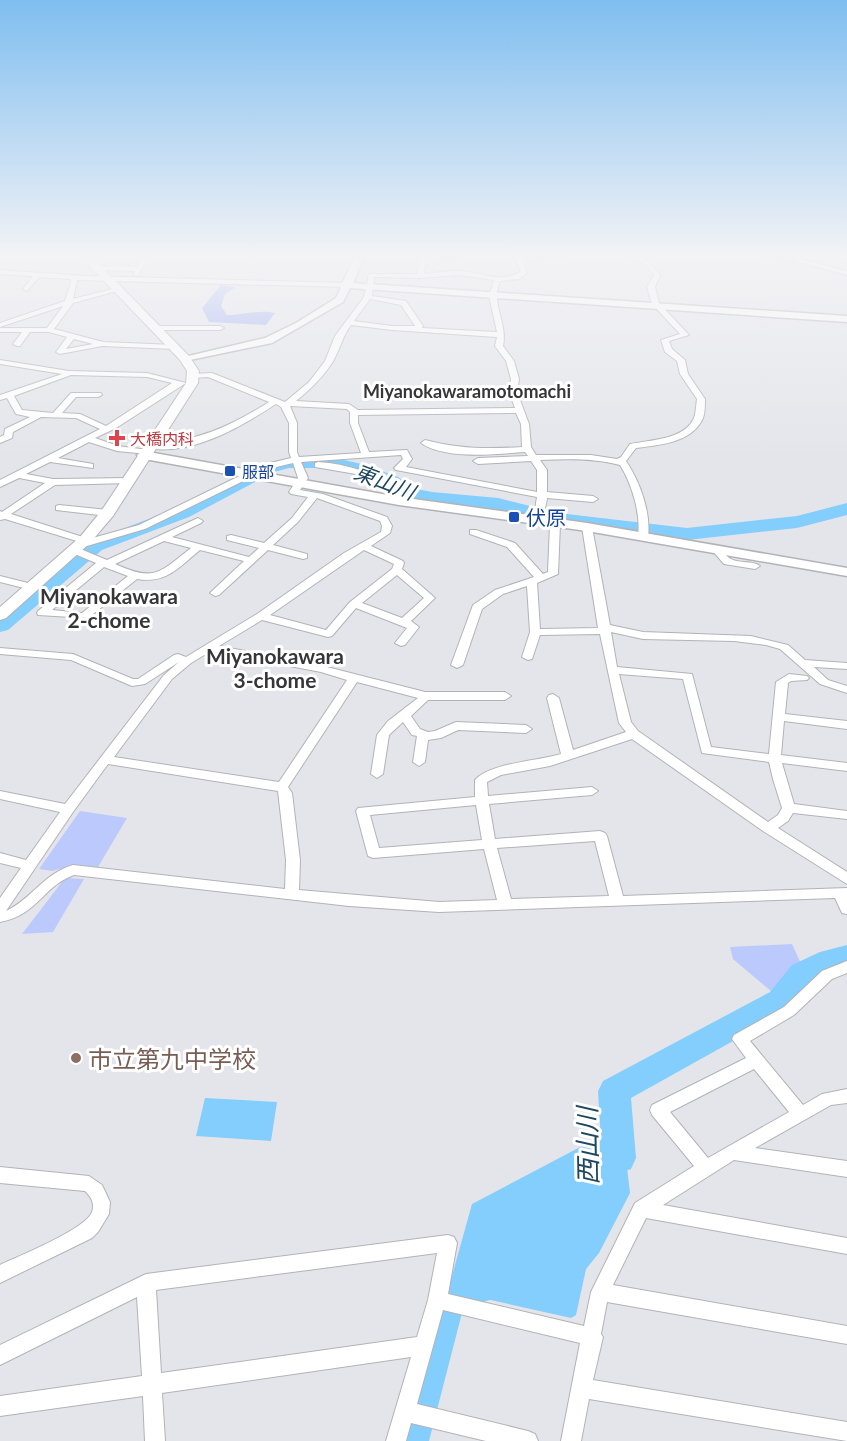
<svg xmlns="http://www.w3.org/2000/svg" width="847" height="1441" viewBox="0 0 847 1441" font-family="Lato,'Noto Sans JP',sans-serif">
<rect width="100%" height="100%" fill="#e4e5ea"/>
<g fill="#bcc9fd">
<polygon points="80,811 127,818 98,867 76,865 52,871 39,869"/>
<polygon points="65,878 84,879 53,932 22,934"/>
<polygon points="792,944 803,968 795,973 778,997 733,959 730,947"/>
</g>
<path fill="#9eaff2" d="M221 285 236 287 225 294 221 306 227 315C244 315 259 309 275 313L266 325 209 322 202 308Z"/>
<g fill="#83cefc">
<polygon points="205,1098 277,1102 271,1141 196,1136"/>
<polygon points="622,1125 630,1193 599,1253 586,1269 576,1315 571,1318 455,1292 450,1283 472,1204"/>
</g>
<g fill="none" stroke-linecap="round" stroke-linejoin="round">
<g fill="#83cefc" fill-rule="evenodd">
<polygon points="289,458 335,458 366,465 398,477 412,488 432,492 498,498 558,513 687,528 797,516 847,503 847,515 797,528 687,540 558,525 498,510 432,504 399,496 384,485 360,474 335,468 289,468 274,472 189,517 102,550 8,630 0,632 0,614 88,542 175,509 262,464"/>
<polygon points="847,945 847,967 814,981 792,1008 631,1098 636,1158 631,1169 619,1173 607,1169 602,1158 598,1091 603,1081 770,992 792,965 820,952"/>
<polygon points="485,1267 498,1273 503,1285 498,1297 463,1309 429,1441 389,1441 435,1282"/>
</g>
<g stroke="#b2b3b7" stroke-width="2">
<g id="street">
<polygon points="144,255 150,255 138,276 133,275 135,271 96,270 93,268 96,266 137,267"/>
<path d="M441 255H464L426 261 424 274C435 273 446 271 457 271 477 271 503 285 521 271L513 255H519L521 258 572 255 523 262 527 273 519 279 500 281C490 303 508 323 503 346L514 361 519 379 517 392 529 424 531 447 536 455H591L617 459 621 457 630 444C649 440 685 440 694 418 696 413 696 405 697 399L680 374 677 361 665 352 661 340 680 334 652 304 647 287 654 275 645 263 624 255C643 255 649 260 660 275L655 287 659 303 689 335 669 341 672 349 685 360 688 374 705 399C705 405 705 413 703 418 692 443 659 445 636 448L626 461C640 482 651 512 648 537L643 540 638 537C641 514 632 484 620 465 594 458 567 459 540 460L547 470V492L593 496 598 499 593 502 547 498C546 509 541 520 531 524L526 521 535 510 537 497 396 470 394 468 403 459 401 455 301 462 308 478 300 490 323 494 387 517 392 526 390 533 371 546 403 561 404 563 402 569 435 598 411 621 419 627 405 645 401 646 395 643 407 628 356 608 332 636 328 637 262 620 219 646 323 666 425 692H505L511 696 505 700H428L411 716 420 729 428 732 435 731 456 722 526 725 532 729 526 733 458 730 441 738 428 740 425 762 419 766 413 762 417 736 412 735 403 722 389 735 383 774 377 778 371 774 377 735 388 721 418 698 357 682 288 787 292 793 300 860 299 890 439 902 497 900 484 849 373 858 368 856 356 811 358 808 475 797V780C490 763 538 761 561 754L547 698 549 695 553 694 559 698 573 750 626 732 619 723 600 634 540 635 532 659 528 660 522 657 530 632 527 586 503 594 482 609 463 665 457 668 451 665 473 605 495 590 534 577 507 547 470 534V530H476L515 543 543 574 548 572 550 524 555 521 560 524 558 574 537 583 540 629 598 628 582 527 587 524 592 527 610 625 643 632 751 636 788 645 805 660 847 663V669L814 667 828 680 847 686V693L820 684 780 649 766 645 734 641 643 639 611 632 617 667 692 674 711 747 769 754 776 682 789 674 807 676 809 678 807 680 791 681 788 683 785 714 847 721V729L784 721 781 755 847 763V771L782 763 794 804 847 811V819L793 813 788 821 778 828 847 872V884L763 831 632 739 550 766 501 775 487 782 488 796 592 787 598 791 592 795 489 804 495 839 600 831 605 833 607 836 623 896 847 888V914L842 913 835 898 439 912 349 906 74 875C43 886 38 915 0 922V898L21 868 0 863V853L26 860 60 812 0 799V791L65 804 164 675 179 662 145 684 132 686 71 660 0 654V648L73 654 133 679H138L174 655 178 654 186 657 257 614 344 553 381 532 382 526 380 521 317 498 298 522 273 545 307 554V558L303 559 268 550 219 595 215 596 210 593 244 561 200 550C179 567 167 584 137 579L88 618 38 615 37 613 38 611 96 563 70 552V548H78L107 560 198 518 203 521 201 523 172 537 249 557 259 548 227 540V536L231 535 264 543 292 518 308 497 291 494 289 492 298 478 293 463 268 469 145 529 80 548 75 545 80 542 5 519 0 520V511L2 512 45 483 19 478 0 487V480L100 429 76 418 41 417 13 432 12 438 0 443V437L4 435 5 429 30 417 16 414 7 398 0 400V395L62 374 0 364V360L69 371 147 373 186 383 116 428 95 438 118 446 148 450V454L117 451 89 442 58 458 93 464V468L50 462 26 474 53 479 131 478 133 480 128 483 55 485 11 514 89 539 139 525 262 465 291 458 289 452V423L281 407 276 404C239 428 192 456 146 448V444L149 443C194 443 231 426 269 402L208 377 191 378V374L212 373 285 402 309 382 325 361 335 336 364 297 369 274H417L421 258ZM459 275 494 280 489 296 497 332 422 328 423 326 406 301 372 296 374 277 420 278ZM370 299 401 305 415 326H392L354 321ZM351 325 392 330 497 337 495 346 506 361 511 379 509 392 515 408 358 410 349 404 296 401C310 390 322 378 332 363 340 350 342 337 351 325ZM71 375 147 377 172 383 106 426 80 414 62 413 76 397H98L102 395 101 393H71L53 413 22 410 14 396ZM290 406 347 409 350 412V423L361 453 299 457 297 452V423ZM516 413 521 424 522 447C489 449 458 449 425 440L421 443C445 460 497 454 525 452L528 456 478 458 473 461 478 464 531 461 537 470V492L406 467 412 459 407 450 369 452 358 423V415ZM164 541 191 548C159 573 155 582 115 564ZM364 550 394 564 392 569 350 602 326 630 270 615ZM104 567 128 576 82 613 52 610ZM397 575 424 598 402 618 362 603ZM211 651 321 672 347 680 279 782 114 757 172 679 191 663ZM619 674 683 679 702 753 769 762 773 779 782 808 778 815 768 822 638 731 631 722ZM108 764 278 791 286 860 285 889 73 865C43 874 33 898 6 911L73 812ZM476 805 482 840 379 848 370 815ZM595 841 609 896 511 899 497 848Z"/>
<polygon points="772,255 783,255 847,271 847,275"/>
<path d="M0 270 85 276 346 283 349 285 346 287 77 280 73 299 120 287 124 289 73 303 54 329 103 342 175 345 179 347 175 349 102 346 60 354 56 352 67 337 49 332H30L20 346H17L13 344 22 332H0V328H47L63 306 0 327V323L65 301 71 283 70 279 39 277 27 291 23 289 33 276 0 274ZM74 339 93 344 66 349Z"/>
<polygon points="154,326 220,326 224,328 220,330 154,330"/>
<path d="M318 462C348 464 374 473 399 488L404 501 399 504 396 503 392 491 356 474 315 467V463Z"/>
<polygon points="59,505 108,510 113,513 108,516 56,510 56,506"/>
<path d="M716 546C723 549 725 556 731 559 740 564 752 560 760 566L755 569 724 564 711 549Z"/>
<polygon points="0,576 36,585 37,587 32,590 0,582"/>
<path d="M847 961V973L832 979 794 1015 750 1041 803 1105 822 1094 847 1089V1103L831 1105 755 1148 847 1161V1177L734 1160 663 1205 847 1238V1254L646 1218 613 1285 847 1326V1344L607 1302 601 1334 603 1337 593 1380 847 1422V1441L589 1399 581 1441H561L580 1343 443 1310 417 1404 528 1431 535 1434 538 1441H486L411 1423 406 1441H386L411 1357 162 1393 165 1441H145L143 1396 0 1416V1396L142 1376 137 1297 0 1365V1345L146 1274 448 1235 454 1237 457 1243 448 1294 584 1326 591 1292 635 1203 694 1166 652 1115 650 1110 652 1105 746 1058 732 1039 734 1035 784 1007 822 971ZM754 1069 789 1112 708 1158 670 1112ZM437 1253 428 1300 417 1337 161 1373 156 1290Z"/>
<path d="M0 1167 89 1176 102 1185 110 1202 109 1214 98 1232 92 1238 0 1283V1265C19 1256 86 1229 92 1212 95 1203 91 1197 85 1191L0 1183Z"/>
</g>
</g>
<g stroke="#b2b3b7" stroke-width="3">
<g id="secondary">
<polygon points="355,255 365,255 353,283 847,316 847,322 350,288 343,302 272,343 185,361 180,358 265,338 296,323 336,298"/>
<polygon points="143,451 399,497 587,523 847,568 847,576 587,531 399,505 139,458 137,455"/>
</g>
</g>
<g stroke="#b2b3b7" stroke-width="2">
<polygon id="primary" points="79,255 90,255 189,356 199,371 198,383 113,516 90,543 6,618 0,620 0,607 80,537 102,510 186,383 187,371 180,360"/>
</g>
<use href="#street" fill="#fff" fill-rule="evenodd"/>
<use href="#secondary" fill="#fff" fill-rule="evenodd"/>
<use href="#primary" fill="#fff" fill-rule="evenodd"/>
</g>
<linearGradient id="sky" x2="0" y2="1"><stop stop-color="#7fbef0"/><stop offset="0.56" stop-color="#f3f3f6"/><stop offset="1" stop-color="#f3f3f6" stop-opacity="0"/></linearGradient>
<rect width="847" height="457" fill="url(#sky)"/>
<path fill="#e0444e" stroke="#fff" stroke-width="2" d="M114 429h6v6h6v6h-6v6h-6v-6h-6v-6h6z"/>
<g fill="#1a4fb4" stroke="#fff" stroke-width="2">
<rect x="224" y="465" width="12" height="12" rx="3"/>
<rect x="508" y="511" width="12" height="12" rx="3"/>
</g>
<circle fill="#8d6e63" stroke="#fff" stroke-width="2" cx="76" cy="1058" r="6"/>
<g text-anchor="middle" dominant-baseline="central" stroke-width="6" stroke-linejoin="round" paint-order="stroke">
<g font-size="16" fill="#be3a42" stroke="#fff" text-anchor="start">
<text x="130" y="438">大橋内科</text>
</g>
<g font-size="16" fill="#164399" stroke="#fff" text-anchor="start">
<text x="242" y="471">服部</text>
</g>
<g font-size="18" font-weight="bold" fill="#363638" stroke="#fff">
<text x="467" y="391">Miyanokawaramotomachi</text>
</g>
<g font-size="20" fill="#164399" stroke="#fff" text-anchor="start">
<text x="526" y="517">伏原</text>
</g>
<g font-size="21" font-style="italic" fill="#1e475f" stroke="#fff">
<text transform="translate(385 481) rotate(21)">東山川</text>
</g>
<g font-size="21" font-weight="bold" fill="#363638" stroke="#fff">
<text x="109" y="595">Miyanokawara<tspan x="109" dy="24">2-chome</tspan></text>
<text x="275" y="655">Miyanokawara<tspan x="275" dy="24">3-chome</tspan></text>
</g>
<g font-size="24" fill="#785e54" stroke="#fff" text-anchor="start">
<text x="88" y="1058">市立第九中学校</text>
</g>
<g font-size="26" font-style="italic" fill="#1e475f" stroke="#fff">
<text transform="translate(587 1146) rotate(-91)">西山川</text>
</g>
</g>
</svg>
